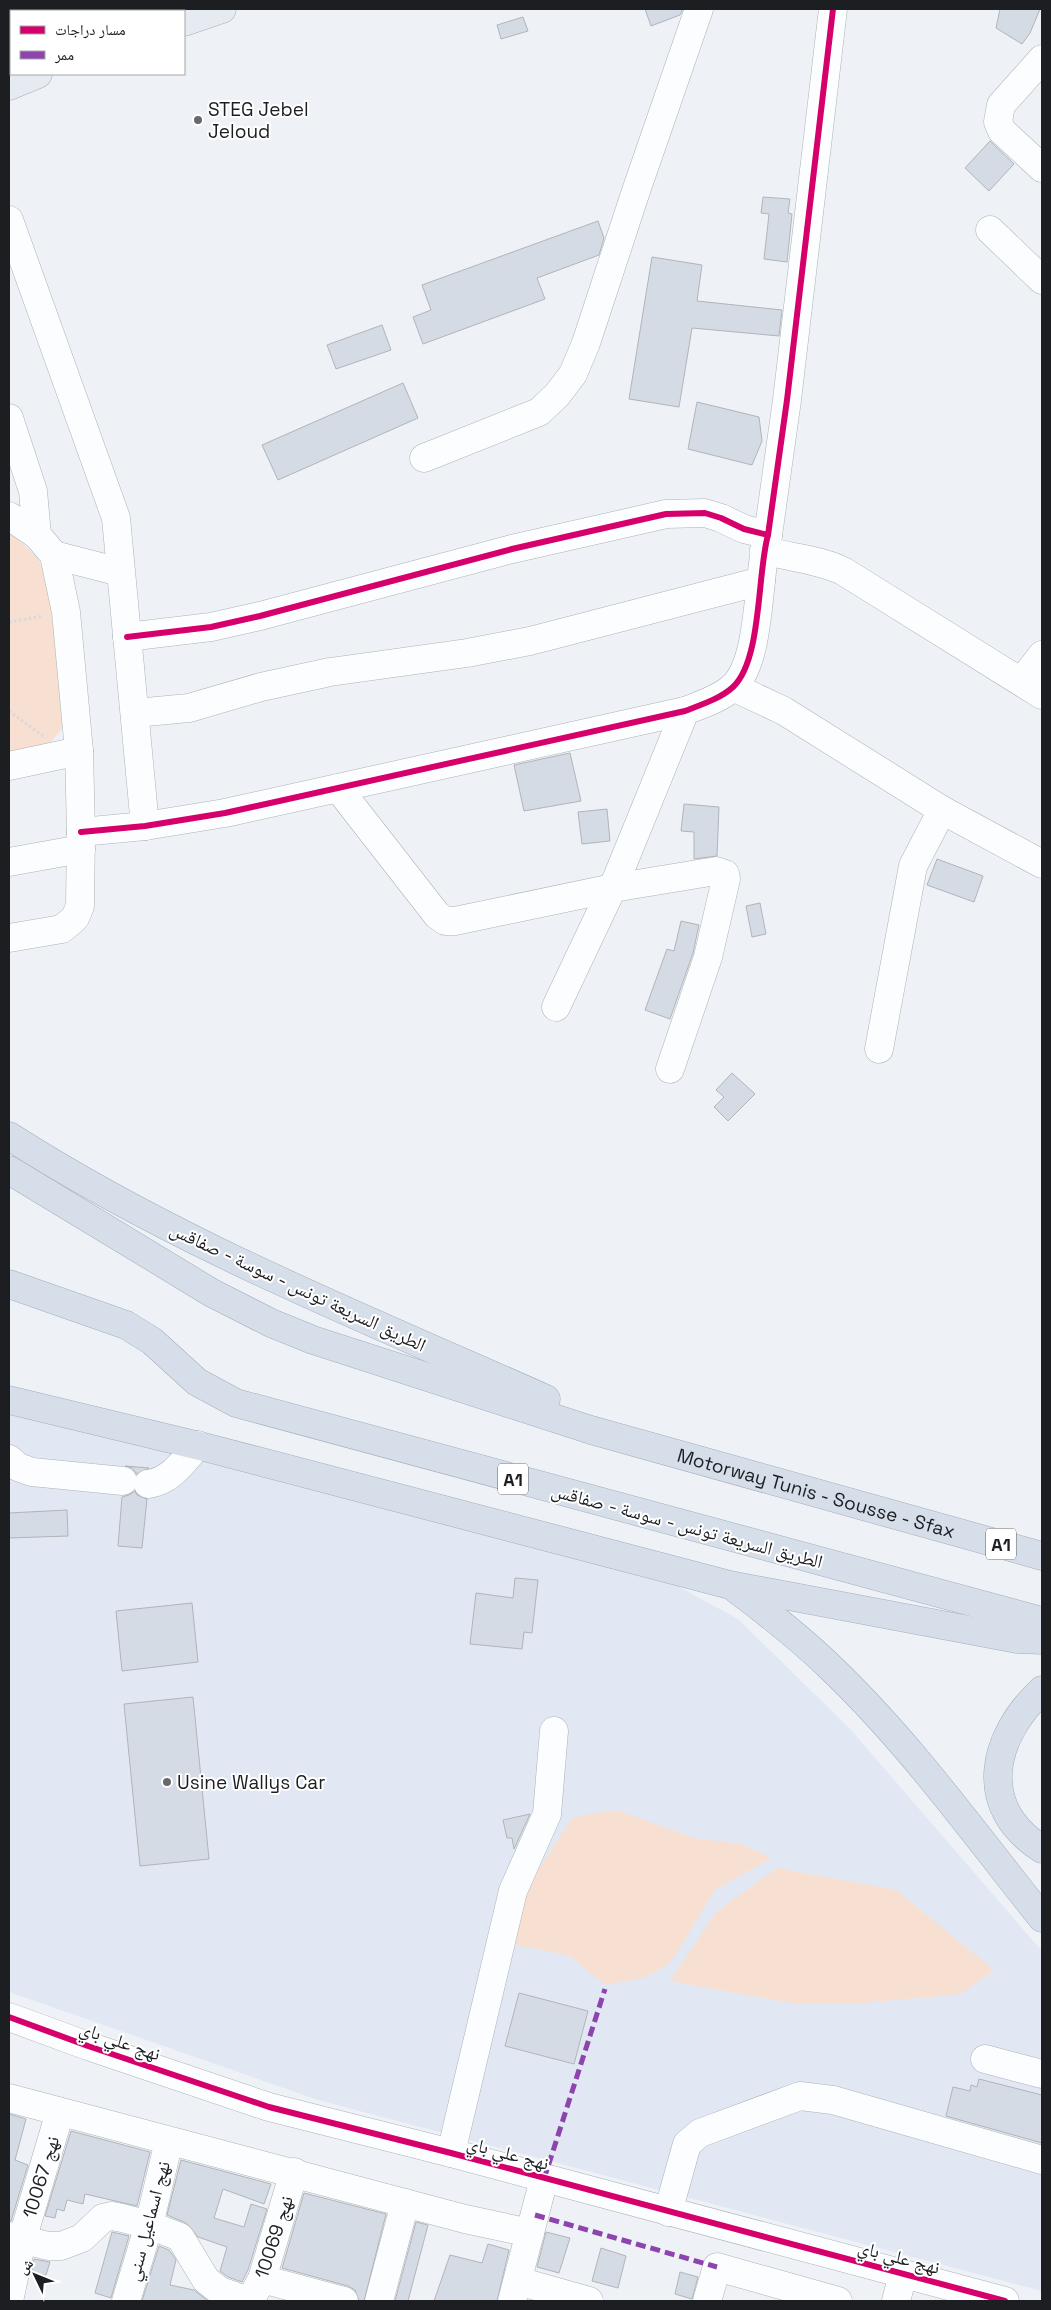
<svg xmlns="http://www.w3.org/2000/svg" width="1051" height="2310" viewBox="0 0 1051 2310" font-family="'Space Grotesk','Noto Naskh Arabic',sans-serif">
<rect width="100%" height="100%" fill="#eef2f7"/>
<polygon fill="#e1e8f4" points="9,1414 238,1463 652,1572 738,1619 851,1730 1042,1951 1042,2291 318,2100 9,1992"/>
<g fill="#f7e0d2">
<polygon points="9,531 37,557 47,578 68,721 47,747 9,754"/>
<polygon points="617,1810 694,1838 742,1844 771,1858 715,1890 671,1962 647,1977 606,1985 568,1955 516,1945 507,1938 529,1884 573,1817"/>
<polygon points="777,1868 896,1890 994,1970 961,1994 863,2003 796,2004 670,1981 716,1912"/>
</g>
<g fill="#d5dbe5" stroke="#b1b4b8">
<polygon points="645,9 683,9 680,15 651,26"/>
<polygon points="1000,9 1040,9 1030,33 1022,44 996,28"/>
<polygon points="523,17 528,31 501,39 497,25"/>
<polygon points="990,141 1014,164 989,191 965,168"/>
<polygon points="763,197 790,199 788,213 792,214 787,262 764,259 769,214 761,213"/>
<polygon points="598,221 604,238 599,255 537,278 545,299 423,344 413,317 431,310 422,285"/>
<polygon points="652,257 702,265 697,301 782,310 779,336 692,328 679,407 629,399"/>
<polygon points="382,325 391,350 336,369 327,345"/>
<polygon points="403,383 418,418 278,480 262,445"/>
<polygon points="697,402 759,417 762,441 752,465 688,449"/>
<polygon points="570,753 581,801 524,811 514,765"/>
<polygon points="684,804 719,807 717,856 694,859 694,832 681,831"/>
<polygon points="607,809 610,841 582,844 578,812"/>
<polygon points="937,859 983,876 974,902 927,885"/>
<polygon points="760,903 766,934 752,937 746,906"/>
<polygon points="681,921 699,925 693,953 670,1019 645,1010 667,949 674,951"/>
<polygon points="732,1073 755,1094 728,1121 714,1107 724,1097 716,1090"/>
<polygon points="125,1466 149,1468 137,1474 132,1468"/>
<polygon points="135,1491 137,1495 147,1499 142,1548 118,1546 122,1497 129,1495"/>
<polygon points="67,1510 68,1536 9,1538 9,1513"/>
<polygon points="515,1578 538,1580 532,1633 524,1632 522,1649 470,1644 476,1593 513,1598"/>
<polygon points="192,1603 198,1662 122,1671 116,1611"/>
<polygon points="193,1697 209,1859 140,1866 124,1704"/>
<polygon points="530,1814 514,1849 512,1838 507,1838 503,1820"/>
<polygon points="519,1993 588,2011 574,2064 505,2046"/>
<polygon points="979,2079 1042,2095 1042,2143 946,2116 953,2087 970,2091 971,2085 977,2087"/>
<polygon points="9,2114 26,2119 15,2160 28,2165 11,2221 9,2221"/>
<polygon points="71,2131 150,2152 137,2206 85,2194 83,2204 67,2200 64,2211 57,2209 55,2218 45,2216"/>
<polygon points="181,2160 271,2184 264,2204 223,2189 214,2218 244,2227 251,2204 267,2209 248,2270 242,2282 228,2277 220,2271 227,2247 198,2237 186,2223 167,2215"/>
<polygon points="304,2193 386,2214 364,2301 359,2301 355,2290 348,2286 282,2268"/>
<polygon points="416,2222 428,2225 408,2301 395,2301"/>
<polygon points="112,2232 129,2236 111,2298 95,2293"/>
<polygon points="546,2232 570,2238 559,2273 537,2267"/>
<polygon points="488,2244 509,2250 497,2301 434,2301 450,2255 482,2263"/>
<polygon points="159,2246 169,2250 176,2260 170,2285 194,2290 208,2301 142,2301"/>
<polygon points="601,2248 626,2256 618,2288 592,2281"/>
<polygon points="34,2259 50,2262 46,2275 31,2275"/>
<polygon points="680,2272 698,2277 692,2299 675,2294"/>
</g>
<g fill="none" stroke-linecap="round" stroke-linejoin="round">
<g stroke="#aeb1b6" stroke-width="29">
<g id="minor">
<polyline points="18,9 19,11"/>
<polyline points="131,9 132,11"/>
<polyline points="1042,59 1001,105 998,122 1002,131 1042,168"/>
<polyline points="9,220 116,518 145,826"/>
<polyline points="990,230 1042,280"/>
<polyline points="9,418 33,491 37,535"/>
<polyline points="424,458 539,412 557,395 573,374 586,343 636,191 699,9"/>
<polyline points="9,516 37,535 54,555 66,612 79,751 81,832 80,906 75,918 62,929 9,938"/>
<path d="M764 550C790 558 818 559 843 571L1042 695"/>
<polyline points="54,555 120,572"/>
<polyline points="127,637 211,627 260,616 512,549 666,514 705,513 721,518 744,529 768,535"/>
<polyline points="1022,681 1042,655"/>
<polyline points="733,687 784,711 942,810 1042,864"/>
<polyline points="135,713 189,708 261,687 330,672 467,653 530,641 761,581"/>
<polyline points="9,766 79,751"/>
<polyline points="338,788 437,915 445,921 455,921 613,888 716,871 725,874 726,879 708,957 670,1069"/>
<path d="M81 832 145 826 225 813 685 711C700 705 720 699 733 687 762 660 757 574 768 535L787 400 833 9"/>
<polyline points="9,862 81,849"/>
<polyline points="556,1007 617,878 685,711"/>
<polyline points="879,1049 913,866 942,810"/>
<polyline points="9,1459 18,1467 32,1472 123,1481"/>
<path d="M148 1484C171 1481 183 1462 198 1445"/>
<polyline points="9,2017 88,2046 269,2107 451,2153 1005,2301"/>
<polyline points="985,2059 1042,2074"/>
<polyline points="9,2098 465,2219 530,2233"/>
<polyline points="451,2153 513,1891 547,1814 554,1731"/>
<polyline points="668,2212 687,2144 700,2133 800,2096 833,2100 1042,2160"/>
<polyline points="9,2236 48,2246 61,2246 82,2238 103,2218 112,2216 122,2218 149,2225 180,2237 206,2280 220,2291 248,2301"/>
<polyline points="262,2279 344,2301"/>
<polyline points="518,2281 589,2301"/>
<polyline points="9,2301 22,2240 60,2112"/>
<polyline points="126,2301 149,2225 169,2141"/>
<polyline points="250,2301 262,2279 294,2172"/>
<polyline points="379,2301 405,2203"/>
<polyline points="512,2301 544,2179"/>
<polyline points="707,2301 717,2267 838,2301"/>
<polyline points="896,2301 903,2274"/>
</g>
</g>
<g stroke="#a4adba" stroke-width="29">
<g id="major">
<polyline points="184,22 222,9"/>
<polyline points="9,86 38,74"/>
</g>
</g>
<g stroke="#a4adba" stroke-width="29">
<g id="highway">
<path d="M9 1136C178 1244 364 1318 546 1399"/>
<path id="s1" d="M9 1170 212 1293 271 1323 313 1340 591 1430 1042 1556"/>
<polyline points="9,1284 126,1325 152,1341 197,1382 236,1403 1042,1621"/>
<polyline points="9,1400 208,1448 730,1585 1017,1639 1042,1640"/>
<path d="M736 1589C768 1613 800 1638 829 1666 909 1742 974 1833 1042 1918"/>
<path d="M1042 1690C991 1738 976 1807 1042 1849"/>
</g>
</g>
<g stroke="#d9d9db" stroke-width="3" stroke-dasharray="2.5 2.5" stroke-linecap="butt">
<polyline points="9,622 43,616"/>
<polyline points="9,711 43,736"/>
</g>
<use href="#minor" stroke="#fcfdfe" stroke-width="28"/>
<use href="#major" stroke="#e6eaf1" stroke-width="28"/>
<use href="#highway" stroke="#d6dee9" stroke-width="28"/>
<g stroke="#8e44ad" stroke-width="5" stroke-dasharray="10 5" stroke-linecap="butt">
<polyline points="544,2179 605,1989"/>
<polyline points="535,2215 717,2267"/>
</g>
<g stroke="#fff" stroke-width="9">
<g id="cycleway">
<polyline points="127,637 211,627 260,616 512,549 666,514 705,513 721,518 744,529 768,535"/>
<path d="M81 832 145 826 225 813 685 711C700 705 720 699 733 687 762 660 757 574 768 535L787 400 833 9"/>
<polyline points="9,2017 88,2046 269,2107 451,2153 1005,2301"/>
</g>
</g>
<use href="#cycleway" stroke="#d6006c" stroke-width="6"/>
</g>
<g fill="#66686d" stroke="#fff" stroke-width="2">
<circle cx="198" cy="120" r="5"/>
<circle cx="167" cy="1782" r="5"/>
</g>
<g text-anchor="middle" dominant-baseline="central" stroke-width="4" stroke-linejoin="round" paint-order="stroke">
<g fill="#fff" stroke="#606264" stroke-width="1">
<rect x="498" y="1463.5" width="30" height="31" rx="4"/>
<rect x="986" y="1528.5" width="30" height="31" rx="4"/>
</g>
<g font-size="18" font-weight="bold" fill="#1c1e22">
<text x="513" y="1479">A1</text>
<text x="1001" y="1544">A1</text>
</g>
<g font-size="19" fill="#1c1e22" stroke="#fff" text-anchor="start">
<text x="208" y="109">STEG Jebel<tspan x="208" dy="22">Jeloud</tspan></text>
<text x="177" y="1782">Usine Wallys Car</text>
</g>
<g font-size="19" fill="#1c1e22" stroke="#fff">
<text transform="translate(298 1287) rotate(25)">الطريق السريعة تونس - سوسة - صفاقس</text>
<text stroke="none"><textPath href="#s1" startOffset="875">Motorway Tunis - Sousse - Sfax</textPath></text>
<text transform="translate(687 1526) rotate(15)">الطريق السريعة تونس - سوسة - صفاقس</text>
<text transform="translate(120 2041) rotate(19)">نهج علي باي</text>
<text transform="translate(508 2153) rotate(15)">نهج علي باي</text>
<text transform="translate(41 2177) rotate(-73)">نهج 10067</text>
<text transform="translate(148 2221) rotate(-75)">نهج اسماعيل سني</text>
<text transform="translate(274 2237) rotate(-72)">نهج 10069</text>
<text transform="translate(899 2257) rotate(15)">نهج علي باي</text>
</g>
</g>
<rect width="1051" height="2310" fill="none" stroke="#1c1e22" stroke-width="20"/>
<rect x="10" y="10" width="175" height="65" fill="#ffffff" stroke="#a4a5a7"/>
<rect x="20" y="26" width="25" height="8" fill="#d6006c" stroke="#a4a5a7"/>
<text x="55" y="35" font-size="15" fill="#1c1e22">مسار دراجات</text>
<rect x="20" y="51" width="25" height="8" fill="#8e44ad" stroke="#a4a5a7"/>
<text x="55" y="60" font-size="15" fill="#1c1e22">ممر</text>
<g transform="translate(35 2275) rotate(313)" stroke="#ffffff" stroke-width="4" paint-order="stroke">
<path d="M0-4L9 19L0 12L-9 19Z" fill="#1c1e22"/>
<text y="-8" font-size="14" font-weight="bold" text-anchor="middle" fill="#1c1e22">ش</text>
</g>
</svg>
